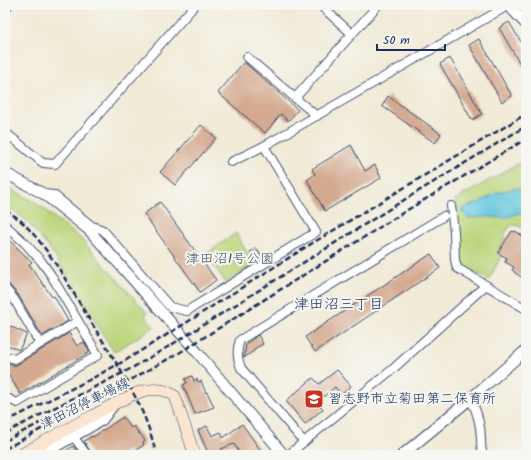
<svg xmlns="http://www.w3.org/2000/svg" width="531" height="460" viewBox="0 0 531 460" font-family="Kalam,'Klee One',sans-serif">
<rect width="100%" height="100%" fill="#f6f6f2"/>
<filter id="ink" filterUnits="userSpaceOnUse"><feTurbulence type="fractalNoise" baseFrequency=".025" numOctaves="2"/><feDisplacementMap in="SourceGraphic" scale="8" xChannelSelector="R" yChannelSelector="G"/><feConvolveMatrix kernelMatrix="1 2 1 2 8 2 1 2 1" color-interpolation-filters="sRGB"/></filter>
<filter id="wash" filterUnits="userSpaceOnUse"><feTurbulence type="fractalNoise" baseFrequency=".012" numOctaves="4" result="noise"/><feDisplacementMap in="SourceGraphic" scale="16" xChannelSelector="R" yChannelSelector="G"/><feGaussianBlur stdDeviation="0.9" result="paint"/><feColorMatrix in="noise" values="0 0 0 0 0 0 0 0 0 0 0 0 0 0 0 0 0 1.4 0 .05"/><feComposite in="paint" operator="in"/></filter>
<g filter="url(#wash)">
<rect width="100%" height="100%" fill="#f1ead6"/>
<g fill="#bbd57a" stroke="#6b826c">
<polygon points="526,159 526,228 525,229 516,225 511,225 504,235 506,237 497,253 501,256 489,280 465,267 458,259 458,232 459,229 455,200"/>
<polygon points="5,186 35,202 82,240 147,313 145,316 154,327 114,352 53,253 24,218 5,205"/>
<polygon points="236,233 254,265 226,283 206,254"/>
</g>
<polygon fill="#60c6de" stroke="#3e7a9e" points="516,188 526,191 526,213 519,213 505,218 487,217 468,218 462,212 462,208 478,203 496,193"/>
<g id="blocks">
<g fill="#d4aa90">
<polygon points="509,22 526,50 526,74 499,28"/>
<polygon points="479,39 512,96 502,102 469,45"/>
<polygon points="450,58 482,114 472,120 440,64"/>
<polygon points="244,62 298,110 288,121 281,114 265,133 218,93"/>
<polygon points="388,96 441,134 435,143 382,106"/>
<polygon points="201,125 216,138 175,185 160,172"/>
<polygon points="351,145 365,171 375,165 381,178 325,211 307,180 315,174 312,169"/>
<polygon points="160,202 216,280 200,292 144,214"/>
<polygon points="512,231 514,232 515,231 526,238 526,274 523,278 515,273 515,272 512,270 514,267 505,262 507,258 498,253"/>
<polygon points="5,236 32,262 29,264 52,297 54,296 68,321 42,336 19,296 5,280"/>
<polygon points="256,248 262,257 256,261 250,252"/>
<polygon points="431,254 440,268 315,352 305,337"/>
<polygon points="5,324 27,334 19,350 5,344"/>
<polygon points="69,333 77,346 84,342 90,352 20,394 9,375 5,385 5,362 14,365 13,367"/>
<polygon points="258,335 263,344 254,349 255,350 244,358 246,344"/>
<polygon points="337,370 351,386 341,395 335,387 317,402 323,409 305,424 286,401 313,378 319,384"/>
<polygon points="192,376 194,381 197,379 198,382 201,381 206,393 207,392 214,407 195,414 183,385 187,383 185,379"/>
<polygon points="123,417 131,428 134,426 139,434 140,433 145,441 143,443 144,445 131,453 129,450 121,455 92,455 84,441 92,436 93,437"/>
<polygon points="242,424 264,455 241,455 234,444 221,449 222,451 209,455 198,430 207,426 212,436 221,432 223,438"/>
<polygon points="73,446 80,455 60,455"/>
</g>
</g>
</g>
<g filter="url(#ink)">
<use href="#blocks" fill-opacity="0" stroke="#3b4b70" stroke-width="1"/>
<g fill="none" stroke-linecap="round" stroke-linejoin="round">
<g stroke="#3b4b70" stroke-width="10">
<g id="minor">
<polyline points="320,5 352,34"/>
<polyline points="247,57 295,98"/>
<polyline points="317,116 295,98 378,5"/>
<polyline points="5,132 43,163 55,164 195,5"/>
<polyline points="231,162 264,146"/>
<polyline points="44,194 54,195 92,226 103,230 170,307 187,311 316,232 264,146 509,5"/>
<polyline points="451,206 454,232 455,260 457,268 526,309"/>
<polyline points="5,225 25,243 41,261 51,275 98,355 17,403 5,397"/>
<polyline points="5,288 14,299 40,344"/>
<polyline points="5,356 15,359 78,321"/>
<path d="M470 399C477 410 481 426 481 439 481 445 481 449 483 455"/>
<polyline points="73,436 87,455"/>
<path d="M304 442 241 368C237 358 236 350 240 340L444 216"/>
<polyline points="288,455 394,368 486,285"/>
</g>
</g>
<g stroke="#3b4b70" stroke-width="12">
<g id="tertiary">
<polyline points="508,5 526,24"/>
<polyline points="5,8 7,5"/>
<polyline points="5,173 44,194 89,230 197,352 284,455"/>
<polyline points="41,455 102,420 115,403"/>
<polyline points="402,455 470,399 526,350"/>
</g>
</g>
<g stroke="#3b4b70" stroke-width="12">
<path id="secondary" d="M20 455C43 442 67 429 90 417 107 408 125 397 143 391 155 388 166 389 175 396L192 447 196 455"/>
</g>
<use href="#minor" stroke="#fff" stroke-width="8"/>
<use href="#tertiary" stroke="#fff" stroke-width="10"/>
<use href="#secondary" stroke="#fce5d0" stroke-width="11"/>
<g stroke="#1b2f5e" stroke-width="2.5" stroke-dasharray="6 3" stroke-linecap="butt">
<path d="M5 210C11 214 17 217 22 222 51 250 70 288 91 322 116 363 147 407 156 455"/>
<polyline points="5,422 89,380 126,360 189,321 306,247 526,114"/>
<polyline points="5,433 132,368 171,345 404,200 526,126"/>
<polyline points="5,441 65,410"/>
<polyline points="5,449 179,353 409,209 526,139"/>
</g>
</g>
</g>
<defs>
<g id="school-square" transform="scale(1)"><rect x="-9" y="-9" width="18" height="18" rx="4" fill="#c8321e" stroke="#f6f6f2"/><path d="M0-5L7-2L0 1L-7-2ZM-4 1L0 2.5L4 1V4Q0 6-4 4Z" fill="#fff"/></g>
</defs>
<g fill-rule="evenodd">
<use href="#school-square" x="314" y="399"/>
</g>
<g text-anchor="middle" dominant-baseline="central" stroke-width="4" stroke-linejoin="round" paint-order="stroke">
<g font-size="14" fill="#435865" stroke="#f6f6f2">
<text x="230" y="259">津田沼1号公園</text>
</g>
<g font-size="14" fill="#1b2f5e" stroke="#f6f6f2" text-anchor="start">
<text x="328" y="399">習志野市立菊田第二保育所</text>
</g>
<g font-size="14" fill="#1b2f5e" stroke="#f6f6f2">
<text transform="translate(85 404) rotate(-27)">津田沼停車場線</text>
</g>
<g font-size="15" fill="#1b2f5e" stroke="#f6f6f2">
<text x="339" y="305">津田沼三丁目</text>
</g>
</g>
<rect width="531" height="460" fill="none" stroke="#f6f6f2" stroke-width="20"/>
<path d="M377 44v6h68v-6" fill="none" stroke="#1b2f5e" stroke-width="2"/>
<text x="383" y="44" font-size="12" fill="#1b2f5e" stroke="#f6f6f2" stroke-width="3" paint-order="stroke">50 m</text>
</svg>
